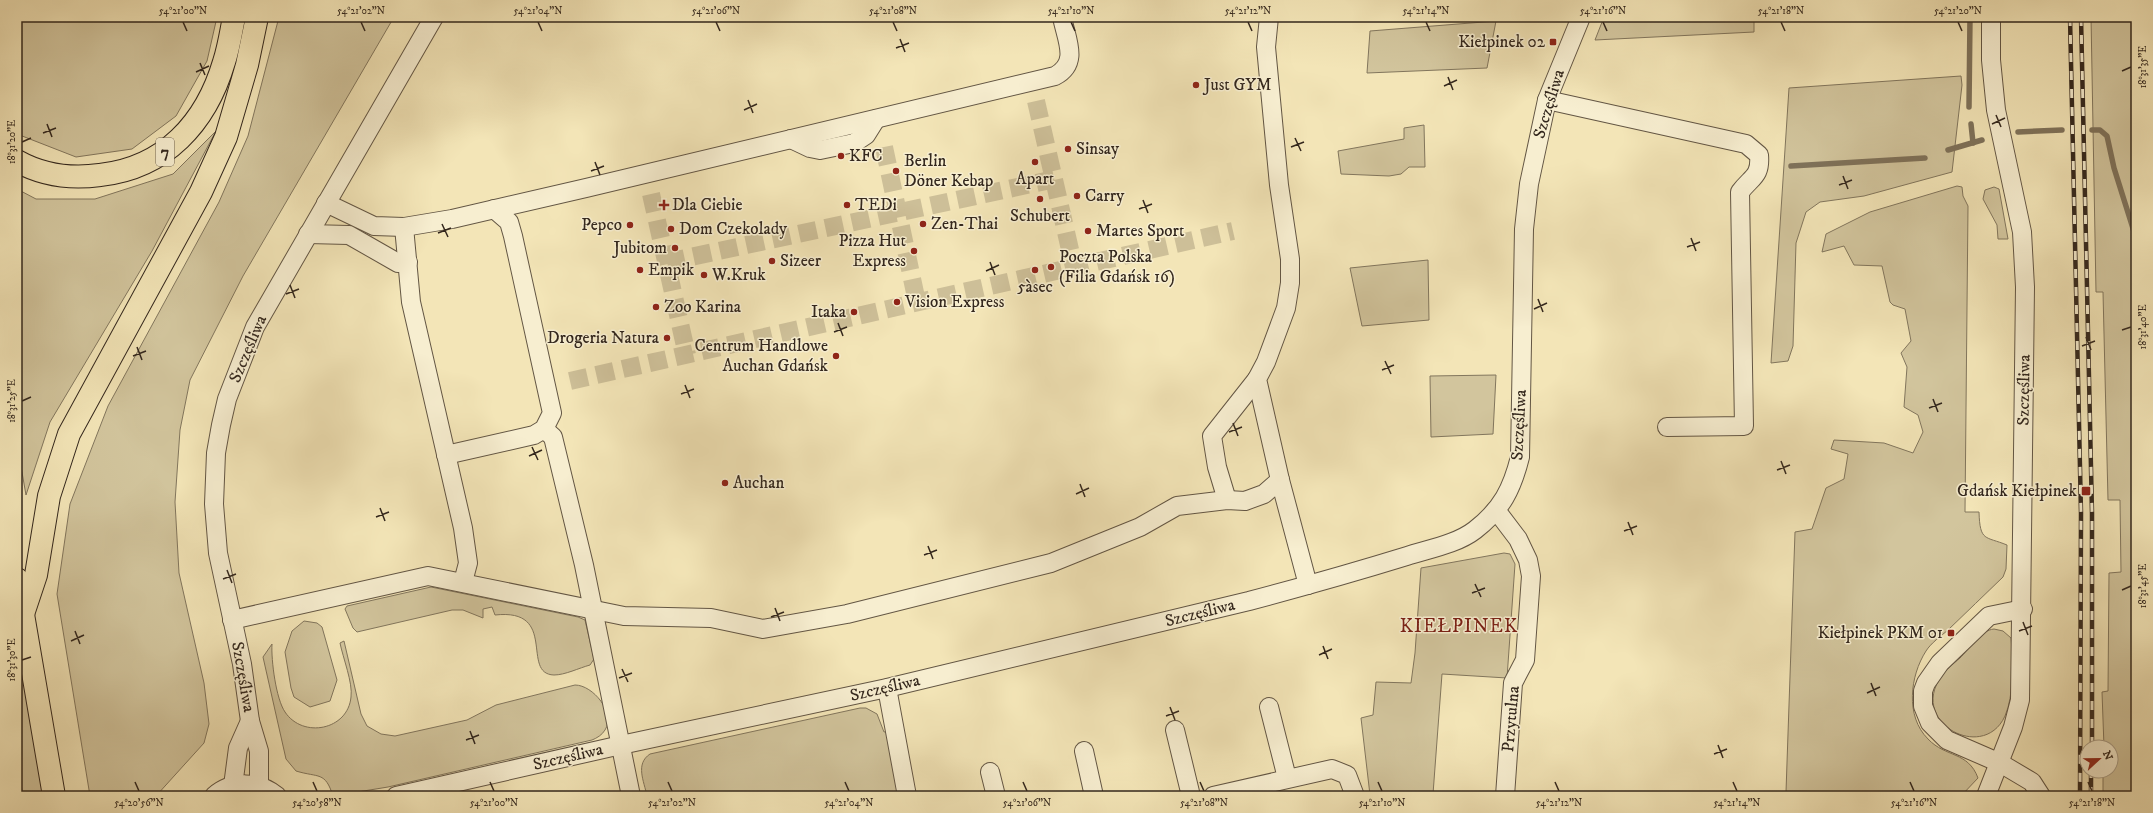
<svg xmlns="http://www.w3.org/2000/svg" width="2153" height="813" viewBox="0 0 2153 813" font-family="'IM FELL DW Pica',serif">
<rect width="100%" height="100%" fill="#f3e5b7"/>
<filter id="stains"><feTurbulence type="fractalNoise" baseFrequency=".005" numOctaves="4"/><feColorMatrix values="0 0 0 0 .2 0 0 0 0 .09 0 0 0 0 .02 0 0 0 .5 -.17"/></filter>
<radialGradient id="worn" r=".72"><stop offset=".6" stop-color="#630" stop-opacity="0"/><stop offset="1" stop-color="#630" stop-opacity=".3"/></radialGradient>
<g fill="#d2c59d" stroke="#82765d">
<polygon points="17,17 217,17 207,61 176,116 132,149 76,157 17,134"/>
<polygon points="279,17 394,17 243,276 190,380 180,430 175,502 179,573 204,683 209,724 204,743 156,796 90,796 57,594 70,504 108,406 219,202 248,136"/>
<polygon points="1604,17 1754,17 1754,32 1595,40"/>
<polygon points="2091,17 2136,17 2136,796 2103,796 2103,771 2111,771 2111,747 2104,747 2102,692 2108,691 2109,573 2121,572 2120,500 2108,500 2103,292 2096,292"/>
<polygon points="1496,21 1487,68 1367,73 1370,31"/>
<polygon points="1961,76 1962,85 1952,172 1864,196 1820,202 1806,212 1796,243 1793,346 1788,361 1771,363 1789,88"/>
<polygon points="1424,125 1425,167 1409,167 1401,174 1389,176 1341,174 1338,151 1404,139 1404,128"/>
<polygon points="216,131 152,251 50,422 26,495 17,444 17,189 36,199 95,199 173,174"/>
<path d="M1957 186 1962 187 1963 196 1968 206 1965 512H1979C1980 542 1985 536 2007 545L2006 569 2003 577C1985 595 1966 612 1948 630 1941 636 1931 643 1926 651 1910 676 1905 716 1928 739 1946 758 1968 751 1978 778L1961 796H1803L1800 793 1786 792 1795 532 1812 529 1826 488 1844 479 1848 454 1831 449 1834 440 1884 443 1913 453 1923 432 1918 415 1904 407 1907 367 1901 353 1911 341 1905 309 1893 305 1890 302 1882 266 1854 265 1844 246 1822 252 1826 234 1870 212Z"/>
<polygon points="1994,187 1999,189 2008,239 1998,239 1997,225 1983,199 1985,190"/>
<polygon points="1428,260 1429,320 1362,326 1350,268"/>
<polygon points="1496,375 1493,434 1431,437 1430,376"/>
<polygon points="1504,553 1510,554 1515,564 1507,678 1442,674 1433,794 1370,795 1361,718 1373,715 1376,682 1411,683 1415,653 1421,568"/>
<path d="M431 587 578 617 585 620 594 659 590 665C579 668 565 675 554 675 520 674 559 608 495 615L492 607 483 609V618L463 610H452L357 632 353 628 345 609 347 606Z"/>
<polygon points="304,621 317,623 322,627 337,680 330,701 310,707 294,697 291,688 285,652 292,631"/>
<path d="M1994 629 2003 631 2011 638C2013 660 2014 696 2005 716 1984 762 1912 724 1939 680 1944 671 1953 664 1960 658 1969 649 1981 630 1994 629Z"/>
<polygon points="17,639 44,796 23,796 17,760"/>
<path d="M344 641 361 714 367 726 381 734 395 736 467 720 496 705 575 685C593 685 616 713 605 730 602 735 597 738 592 740L388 787 333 796C325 771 319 778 296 771L286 759 263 657 272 644C271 660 276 699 285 712 303 739 348 730 351 697 353 683 343 658 340 643Z"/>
<path d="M860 708H866L877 714 884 732 889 731 900 796H647C644 781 635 764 650 754Z"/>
</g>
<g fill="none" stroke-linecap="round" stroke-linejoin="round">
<g stroke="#7f725a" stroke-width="5.5">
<polyline points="1969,107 1970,17"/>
<polyline points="1971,124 1973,143"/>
<polyline points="2092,130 2100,130 2107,136 2114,168 2136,238"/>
<polyline points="2018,132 2062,130"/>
<polyline points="1948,150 1982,140"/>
<polyline points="1791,166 1925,158"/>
</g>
<g stroke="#cdbf98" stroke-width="18" stroke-dasharray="18 9" stroke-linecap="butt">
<polyline points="1036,101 1074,267"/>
<polyline points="884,147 917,302"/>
<polyline points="651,194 687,355"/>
<polyline points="667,262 1055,179"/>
<polyline points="570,381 1233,231"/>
</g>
<g stroke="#635644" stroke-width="20">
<g id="minor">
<polyline points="1269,17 1266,47 1279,185 1290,259 1290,283 1286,308 1266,362 1257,379 1280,480 1308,585"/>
<path d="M1547 100 1746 144 1759 155C1761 177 1751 177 1740 192L1744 426 1667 427"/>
<polyline points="791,139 810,148 820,150 854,143 866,135 876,119"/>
<path d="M326 203 374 226 404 227 452 219 586 188 1055 76C1080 63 1066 39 1062 17"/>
<polyline points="404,227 411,302 463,528 468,563 463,582"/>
<polyline points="308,234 349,235 398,263 408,262"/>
<polyline points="544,429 553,437 584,565 631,796"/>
<polyline points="446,455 534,435 544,429 552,413 513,236 509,222 494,209"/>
<polyline points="1227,500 1217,467 1212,436 1257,379"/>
<polyline points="1496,510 1518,539 1528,560 1531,576 1525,660 1513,683 1505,796"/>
<polyline points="2023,609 1989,616 1940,663 1926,683 1923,691 1923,706 1930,723 1947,740 2000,763 2032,782 2041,796"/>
<polyline points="232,620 428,576 624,616 711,618 763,629 847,614 1051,563 1140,527 1177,506 1227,500 1245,501 1264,494 1280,480"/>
<polyline points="887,688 907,796"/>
<polyline points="1269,707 1287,778"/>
<polyline points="1175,730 1191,796"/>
<polyline points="1084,751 1094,796"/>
<polyline points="990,772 996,796"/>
<polyline points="233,786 238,748 250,721"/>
<polyline points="259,786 259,751 250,721 242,664 218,553 214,504 216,453 221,425 227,399 255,327 434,17"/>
<path d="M214 796C232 780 259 781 277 796"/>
<path d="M396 796 621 745 887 688 1249 601C1302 587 1355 572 1407 556 1429 549 1457 544 1475 530 1502 509 1512 489 1520 457L1524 229 1529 184 1547 100 1581 17"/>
<polyline points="1213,796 1332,769 1347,775 1355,796"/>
<polyline points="1986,796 2013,727 2020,700 2025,287 2022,232 1996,110 1991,60 1991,17"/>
</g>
</g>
<g stroke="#33271d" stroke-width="24">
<polyline id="major" points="17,579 54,796"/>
</g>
<g stroke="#33271d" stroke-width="24">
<g id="highway">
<path d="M17 161C42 175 71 179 100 175 165 168 206 123 224 62 229 47 231 32 234 17"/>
<polyline points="23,614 36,575 49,496 69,434 201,192 226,137 247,65 257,17"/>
</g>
</g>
<use href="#minor" stroke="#f7eed0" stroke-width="18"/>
<use href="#major" stroke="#f3e5b7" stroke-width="22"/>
<use href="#highway" stroke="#f3e5b7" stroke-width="22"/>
<g stroke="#33271d" stroke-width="4.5">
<g id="rail">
<polyline points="2070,17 2081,513 2080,796"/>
<polyline points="2081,17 2092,513 2092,747"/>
<polyline points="2091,796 2091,771"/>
</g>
</g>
<use href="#rail" stroke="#f7eed0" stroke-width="3" stroke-dasharray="9" stroke-linecap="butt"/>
</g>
<path fill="none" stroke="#33271d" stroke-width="1.5" d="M183 22 187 31M361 22 365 31M538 22 542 31M716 22 720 31M893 22 897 31M1071 22 1075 31M1248 22 1252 31M1426 22 1430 31M1603 22 1607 31M1781 22 1785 31M1958 22 1962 31M900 39 905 52M896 48 909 43M200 63 205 75M2122 71 2131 67M196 72 209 66M1448 77 1453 90M1444 86 1457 80M748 100 753 113M744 110 757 104M1996 115 2001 127M47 124 52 137M1992 124 2005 118M43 133 56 128M1295 138 1301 151M22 142 31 138M1291 147 1304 142M595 162 600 175M591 171 604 166M1843 176 1848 189M1839 185 1852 180M1143 200 1148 213M1139 209 1152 204M442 224 448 237M438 233 451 228M1691 238 1696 251M1687 247 1700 242M990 262 995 275M986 271 999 265M290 285 295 298M286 294 299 289M1538 299 1543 312M1534 309 1547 303M838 323 843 336M2122 330 2131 327M834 332 847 327M2086 337 2091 350M2082 346 2095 341M137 347 142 360M133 356 146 351M1385 361 1391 374M1382 370 1394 365M685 385 690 398M681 394 694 389M1933 399 1938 412M22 401 31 397M1929 408 1942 403M1233 423 1238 436M1229 432 1242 427M532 447 538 460M529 456 542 450M1781 461 1786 474M1777 470 1790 465M1080 484 1085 497M1076 494 1089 488M380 508 385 521M376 517 389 512M1628 522 1633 535M1624 531 1637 526M928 546 933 559M924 555 937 550M227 570 232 583M223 579 236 574M1475 584 1481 597M2122 590 2131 586M1472 593 1485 588M775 608 780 621M771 617 784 612M2023 622 2028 635M75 631 80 644M2019 631 2032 626M71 641 84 635M1323 646 1328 659M1319 655 1332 649M22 660 31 657M622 669 628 682M619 678 632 673M1871 683 1876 696M1867 693 1880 687M1170 707 1175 720M1166 716 1179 711M470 731 475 744M466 740 479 735M1718 745 1723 758M1714 754 1727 749M135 782 139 791M313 782 317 791M490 782 494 791M668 782 672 791M845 782 849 791M1023 782 1027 791M1200 782 1204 791M1378 782 1382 791M1555 782 1559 791M1733 782 1737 791M1910 782 1914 791M2088 782 2092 791"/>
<g fill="#8f2418" stroke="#f7eed0" stroke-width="1.5">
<rect x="1549" y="38" width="8" height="8" rx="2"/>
<circle cx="1196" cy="85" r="4"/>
<circle cx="1068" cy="149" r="4"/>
<circle cx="841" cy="156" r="4"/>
<circle cx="1035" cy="162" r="4"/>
<circle cx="896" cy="171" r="4"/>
<circle cx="1077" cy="196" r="4"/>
<circle cx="1040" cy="199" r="4"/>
<path d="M662 199h4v4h4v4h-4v4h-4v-4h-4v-4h4z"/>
<circle cx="847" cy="205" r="4"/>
<circle cx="923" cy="224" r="4"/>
<circle cx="630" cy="225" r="4"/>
<circle cx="671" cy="229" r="4"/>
<circle cx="1088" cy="231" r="4"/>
<circle cx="675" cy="248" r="4"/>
<circle cx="914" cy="251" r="4"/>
<circle cx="772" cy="261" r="4"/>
<circle cx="1051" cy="267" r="4"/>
<circle cx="640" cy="270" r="4"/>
<circle cx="1035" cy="270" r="4"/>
<circle cx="704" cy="275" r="4"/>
<circle cx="897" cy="302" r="4"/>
<circle cx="656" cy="307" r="4"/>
<circle cx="854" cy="312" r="4"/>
<circle cx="667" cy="338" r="4"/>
<circle cx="836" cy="356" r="4"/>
<circle cx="725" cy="483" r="4"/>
<rect x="2081" y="486" width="10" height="10" rx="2"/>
<rect x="1947" y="629" width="8" height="8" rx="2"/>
</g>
<g text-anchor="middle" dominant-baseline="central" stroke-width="3" stroke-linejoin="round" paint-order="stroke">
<rect fill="#f7eed0" stroke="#6e6353" stroke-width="1" x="156" y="138" width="18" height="28" rx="3"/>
<g font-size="16" font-weight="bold" fill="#33271d">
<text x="165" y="152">7</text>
</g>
<g font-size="17" fill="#33271d" stroke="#f7eed0" text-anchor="start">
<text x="1545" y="42" text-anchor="end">Kiełpinek 02</text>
<text x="1204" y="85">Just GYM</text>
<text x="1076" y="149">Sinsay</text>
<text x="849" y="156">KFC</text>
<text x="904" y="161">Berlin<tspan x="904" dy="20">Döner Kebap</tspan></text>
<text x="1035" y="179" text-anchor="middle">Apart</text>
<text x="1085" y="196">Carry</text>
<text x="672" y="205">Dla Ciebie</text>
<text x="855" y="205">TEDi</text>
<text x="1040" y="216" text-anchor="middle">Schubert</text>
<text x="931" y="224">Zen-Thai</text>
<text x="622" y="225" text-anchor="end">Pepco</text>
<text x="679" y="229">Dom Czekolady</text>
<text x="1096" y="231">Martes Sport</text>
<text x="906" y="241" text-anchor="end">Pizza Hut<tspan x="906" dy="20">Express</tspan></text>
<text x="667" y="248" text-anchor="end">Jubitom</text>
<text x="1059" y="257">Poczta Polska<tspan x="1059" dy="20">(Filia Gdańsk 16)</tspan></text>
<text x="780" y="261">Sizeer</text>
<text x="648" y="270">Empik</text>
<text x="712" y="275">W.Kruk</text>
<text x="1035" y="287" text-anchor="middle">5àsec</text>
<text x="905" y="302">Vision Express</text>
<text x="664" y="307">Zoo Karina</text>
<text x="846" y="312" text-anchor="end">Itaka</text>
<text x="659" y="338" text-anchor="end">Drogeria Natura</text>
<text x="828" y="346" text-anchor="end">Centrum Handlowe<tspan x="828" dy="20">Auchan Gdańsk</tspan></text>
<text x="733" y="483">Auchan</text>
<text x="2077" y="491" text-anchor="end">Gdańsk Kiełpinek</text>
<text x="1943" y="633" text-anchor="end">Kiełpinek PKM 01</text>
</g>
<g font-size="17" fill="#33271d" stroke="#f7eed0">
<text transform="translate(1549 104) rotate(-73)">Szczęśliwa</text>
<text transform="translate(248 349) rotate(-67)">Szczęśliwa</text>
<text transform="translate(2024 390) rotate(-89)">Szczęśliwa</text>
<text transform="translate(1519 425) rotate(-87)">Szczęśliwa</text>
<text transform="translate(1200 613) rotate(-14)">Szczęśliwa</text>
<text transform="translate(243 677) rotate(80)">Szczęśliwa</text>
<text transform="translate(885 688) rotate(-13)">Szczęśliwa</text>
<text transform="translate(1511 719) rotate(-85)">Przytulna</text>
<text transform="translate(568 757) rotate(-13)">Szczęśliwa</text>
</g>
<g font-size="19" letter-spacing="1" fill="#7a1f14" stroke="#f7eed0">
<text x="1459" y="626">KIEŁPINEK</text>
</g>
</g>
<rect width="2153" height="813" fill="none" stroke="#f3e5b7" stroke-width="44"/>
<g transform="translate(2099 759) rotate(68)"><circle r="19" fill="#f7eed0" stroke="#a99e88"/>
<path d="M0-3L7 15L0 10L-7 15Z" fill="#8f2418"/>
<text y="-6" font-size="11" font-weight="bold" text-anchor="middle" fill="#33271d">N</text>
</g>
<rect x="22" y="22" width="2109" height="769" fill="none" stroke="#33271d" stroke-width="1.5"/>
<g font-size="10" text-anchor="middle" fill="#33271d">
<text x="183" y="14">54°21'00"N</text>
<text x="361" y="14">54°21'02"N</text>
<text x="538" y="14">54°21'04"N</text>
<text x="716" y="14">54°21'06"N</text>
<text x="893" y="14">54°21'08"N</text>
<text x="1071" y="14">54°21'10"N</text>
<text x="1248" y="14">54°21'12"N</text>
<text x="1426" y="14">54°21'14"N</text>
<text x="1603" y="14">54°21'16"N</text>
<text x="1781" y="14">54°21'18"N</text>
<text x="1958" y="14">54°21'20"N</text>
<text transform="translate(2142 67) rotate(-90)" y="4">18°31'35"E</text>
<text transform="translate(11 142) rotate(-90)" y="4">18°31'20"E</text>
<text transform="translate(2142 327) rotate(-90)" y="4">18°31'40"E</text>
<text transform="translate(11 401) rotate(-90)" y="4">18°31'25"E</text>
<text transform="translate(2142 586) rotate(-90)" y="4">18°31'45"E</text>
<text transform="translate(11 660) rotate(-90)" y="4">18°31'30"E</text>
<text x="139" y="806">54°20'56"N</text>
<text x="317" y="806">54°20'58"N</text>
<text x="494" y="806">54°21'00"N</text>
<text x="672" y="806">54°21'02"N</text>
<text x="849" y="806">54°21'04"N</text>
<text x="1027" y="806">54°21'06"N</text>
<text x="1204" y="806">54°21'08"N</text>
<text x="1382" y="806">54°21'10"N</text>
<text x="1559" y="806">54°21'12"N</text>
<text x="1737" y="806">54°21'14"N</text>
<text x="1914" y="806">54°21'16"N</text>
<text x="2092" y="806">54°21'18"N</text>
</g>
<rect width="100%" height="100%" filter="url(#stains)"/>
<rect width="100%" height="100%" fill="url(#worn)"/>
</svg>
